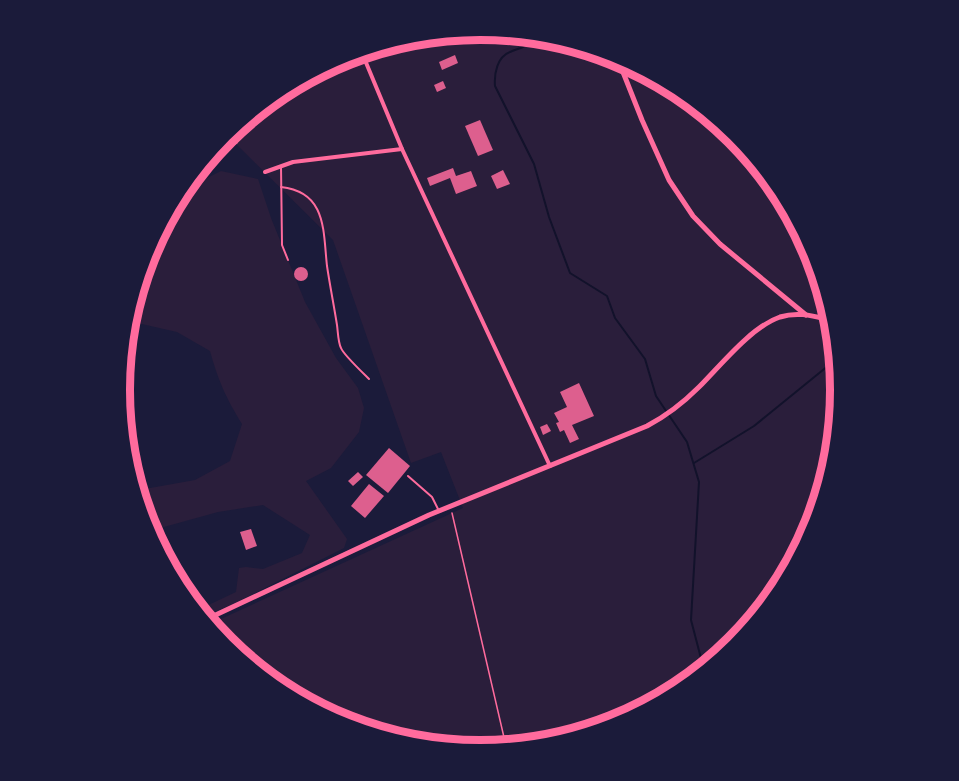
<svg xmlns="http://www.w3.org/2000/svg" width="959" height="781" viewBox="0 0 959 781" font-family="Roboto,sans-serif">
<rect width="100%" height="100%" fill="#1b1b3a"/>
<g fill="#2a1e3b">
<polygon points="480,30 618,58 735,136 813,253 840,391 812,529 734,646 617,724 479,751 341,723 224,645 210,624 463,508 441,452 411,463 333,240 226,134 342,57"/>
<path d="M221 171 258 179 271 218 305 302 336 358 358 388 364 408 359 432 331 468 306 481 347 539 344 548 235 603 205 616 200 609 236 592 239 568 246 567 263 569 302 553 310 535 263 505 218 512 153 530 146 528 139 490 195 480 230 461 242 424C226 398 218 380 210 351L177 332 133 322 147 252 191 186Z"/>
</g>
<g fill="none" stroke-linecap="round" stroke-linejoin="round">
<g stroke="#12122b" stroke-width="2">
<path d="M530 40C525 49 518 48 510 52 497 57 494 74 495 86L534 164 549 217 570 273 607 296 615 318 645 359 656 396 687 442 699 482 691 620 703 666"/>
<polyline points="694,463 754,426 834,361"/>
</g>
</g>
<g fill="#dd5f8e">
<polygon points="455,55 458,63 442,70 439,62"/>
<polygon points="443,81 446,88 437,92 434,85"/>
<polygon points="480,120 493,150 478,156 465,126"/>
<polygon points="236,130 239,136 235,138 238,143 233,146 228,134"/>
<polygon points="453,168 456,176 471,171 477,186 456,194 450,178 430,186 427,178"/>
<polygon points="503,170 510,184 497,189 491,176"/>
<circle cx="301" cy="274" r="7"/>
<polygon points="579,383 594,416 572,425 579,439 570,443 564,430 560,432 556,423 559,422 554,413 567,407 560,392"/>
<polygon points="547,424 551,431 543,435 540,427"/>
<polygon points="389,448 410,466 388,493 366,475"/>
<polygon points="358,472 363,477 353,486 348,481"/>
<polygon points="369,484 384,496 365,518 351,506"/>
<polygon points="251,529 257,546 246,550 240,532"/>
</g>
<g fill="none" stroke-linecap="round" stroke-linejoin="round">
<polyline stroke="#ff6b9d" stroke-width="1.5" points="452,513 506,746"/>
<g stroke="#ff6b9d" stroke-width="2">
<polyline points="281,166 282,245 288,260"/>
<path d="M281 187C327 192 323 231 327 266 330 286 334 306 337 325 338 332 338 342 341 348 343 354 363 373 369 379"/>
<polyline points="408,476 432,497 439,511"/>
</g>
<g stroke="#ff6b9d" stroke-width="4">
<polyline points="362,53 402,149 550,466"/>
<polyline points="265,172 293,162 402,149"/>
</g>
<polyline stroke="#ff6b9d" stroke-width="5" points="617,57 642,120 669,180 693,216 720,244 806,315"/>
<path stroke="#ff6b9d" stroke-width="5" d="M207 619 429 515 647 426C666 416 684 402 699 387 721 365 751 327 780 317 796 312 810 315 826 319"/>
</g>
<path d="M0 0H959V781H0ZM130 390a350 350 0 1 1 700 0a350 350 0 1 1-700 0Z" fill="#1b1b3a" fill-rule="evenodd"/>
<path fill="none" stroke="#ff6b9d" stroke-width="8" d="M130 390a350 350 0 1 1 700 0a350 350 0 1 1-700 0Z"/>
</svg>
